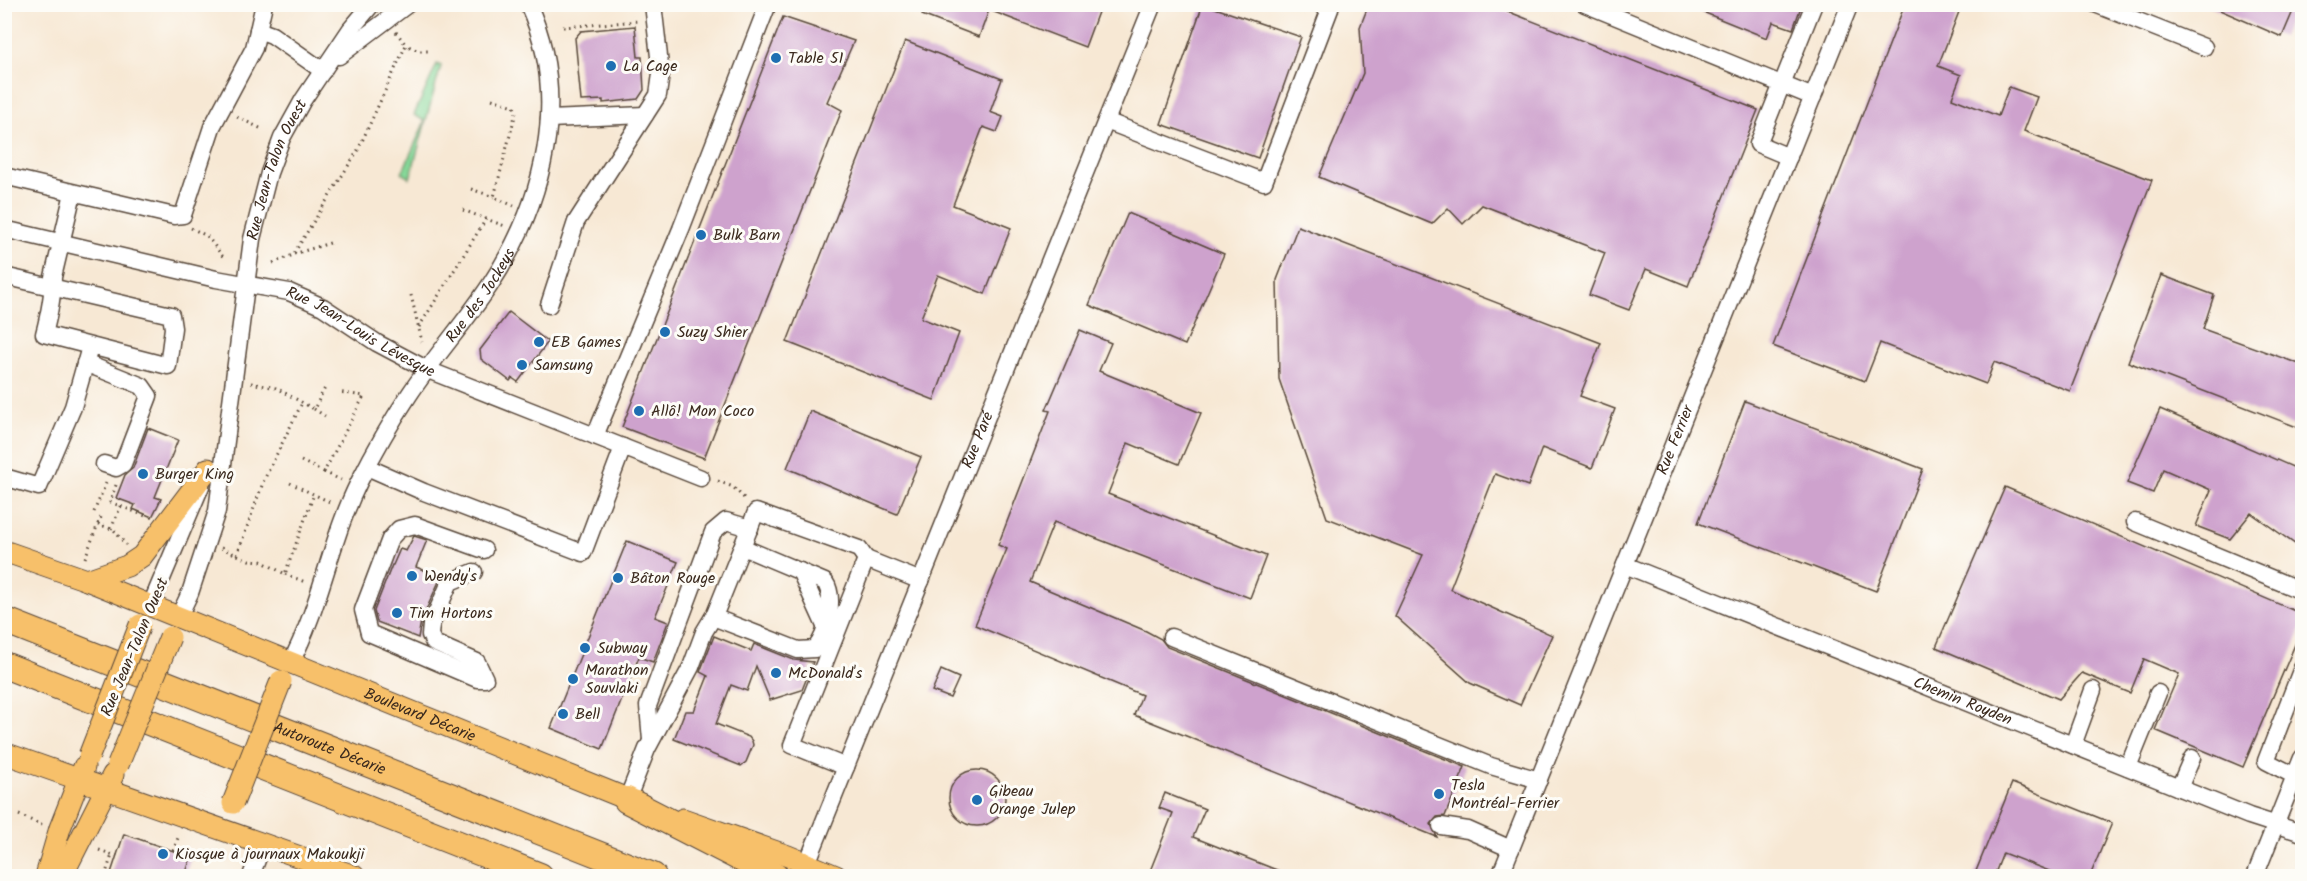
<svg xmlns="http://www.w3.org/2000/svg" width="2307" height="881" viewBox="0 0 2307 881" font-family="Kalam,sans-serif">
<rect width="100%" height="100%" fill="#fdfcf7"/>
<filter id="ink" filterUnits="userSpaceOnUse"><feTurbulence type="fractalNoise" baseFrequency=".0167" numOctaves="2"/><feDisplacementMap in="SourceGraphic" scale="12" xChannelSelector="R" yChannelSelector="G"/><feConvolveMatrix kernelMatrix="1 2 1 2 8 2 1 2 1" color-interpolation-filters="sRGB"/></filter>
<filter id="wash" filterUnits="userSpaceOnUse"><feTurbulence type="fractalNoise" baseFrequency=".008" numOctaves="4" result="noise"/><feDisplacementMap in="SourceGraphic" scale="24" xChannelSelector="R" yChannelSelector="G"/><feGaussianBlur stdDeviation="1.35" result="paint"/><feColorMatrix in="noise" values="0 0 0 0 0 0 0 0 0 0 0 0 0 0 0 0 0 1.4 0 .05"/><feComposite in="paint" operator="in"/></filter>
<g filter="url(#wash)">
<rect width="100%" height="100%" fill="#f7e8d4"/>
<polygon fill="#86d899" stroke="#60815c" stroke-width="1.5" points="437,64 441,66 410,178 402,173 425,121 414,115"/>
<g id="blocks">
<g fill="#cea2cd">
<polygon points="927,4 1101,4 1085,47 989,10 979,37 922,15"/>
<polygon points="1203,4 1301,37 1258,158 1161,124"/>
<polygon points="1369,4 1489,4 1758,110 1688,286 1646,269 1629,310 1589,295 1605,253 1482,205 1463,224 1448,208 1432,224 1319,177 1363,73 1360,27"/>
<polygon points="1683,4 1802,4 1793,29 1773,22 1767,38"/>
<polygon points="1905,4 1962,4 1938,66 1961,75 1952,98 1998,116 2009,87 2037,97 2024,131 2152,180 2070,391 1994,362 1986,384 1880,343 1865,381 1773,346"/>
<polygon points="2206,4 2296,4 2282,37"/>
<polygon points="783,17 854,41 827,102 842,110 704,458 622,427"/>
<polygon points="635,26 638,57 642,57 644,90 638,99 603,103 603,100 581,101 575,38 581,31"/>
<polygon points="905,41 1002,79 990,112 1003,117 997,132 983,127 953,205 1011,228 985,294 938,275 921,318 959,333 934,400 787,342"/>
<polygon points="1128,213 1224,254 1185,345 1089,305"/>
<polygon points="1298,226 1601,343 1580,396 1615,409 1592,468 1542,448 1528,486 1495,474 1450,589 1552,635 1520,705 1470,683 1395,616 1423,555 1327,518 1279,379 1277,280"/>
<polygon points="2161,275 2214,295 2203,329 2302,365 2302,429 2128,362"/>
<polygon points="509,312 548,342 518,382 512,378 510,381 481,359 480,350"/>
<polygon points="1080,330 1111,343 1099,371 1201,413 1179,464 1128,443 1108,494 1266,556 1250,598 1054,522 1030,582 1146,631 1161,639 1167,647 1465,767 1445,816 1437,817 1431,824 1437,837 1134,715 1142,695 975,625 1007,549 998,545 1050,411 1046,410"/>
<polygon points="1745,401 1923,469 1876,591 1698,523"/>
<polygon points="2160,409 2302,471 2302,549 2251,513 2230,539 2196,526 2211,490 2163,469 2153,493 2127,483"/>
<polygon points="810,411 921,457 897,514 787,468"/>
<polygon points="148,428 178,440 155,497 161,499 152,517 133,509 135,505 116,498 125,475 133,468"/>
<polygon points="2005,487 2302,614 2302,628 2243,767 2155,730 2179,674 2144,659 2130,693 2082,673 2059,699 1936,647"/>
<polygon points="414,536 427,540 416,567 441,577 421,621 418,638 377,622 374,611 392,565 393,565 400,549 406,551"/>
<polygon points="627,541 678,562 655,617 668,622 653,662 639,657 602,749 551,728"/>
<polygon points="714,636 751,651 754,644 794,660 813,662 802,690 770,700 756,666 747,691 731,685 716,724 749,737 752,741 753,745 746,762 741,766 674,739 685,711 694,711 708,676 700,672"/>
<polygon points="941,670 959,678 950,698 932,691"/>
<circle cx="977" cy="798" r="28"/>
<polygon points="2012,783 2112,823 2090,876 2062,876 2003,853 1994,876 1974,876"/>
<polygon points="1165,793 1205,809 1193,837 1292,876 1148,876 1173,813 1159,808"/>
<polygon points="124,834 191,857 185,876 110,876"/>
</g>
</g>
</g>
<g filter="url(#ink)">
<use href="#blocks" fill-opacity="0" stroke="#574639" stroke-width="1.5"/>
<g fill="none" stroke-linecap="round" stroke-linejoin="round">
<g stroke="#574639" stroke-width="19">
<g id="minor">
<polyline points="1585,4 1813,97"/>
<polyline points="2095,4 2204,47"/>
<polyline points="258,30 272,35 323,71"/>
<polyline points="339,56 408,4"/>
<polyline points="549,119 645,115"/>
<polyline points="1106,121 1264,182 1330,9 1320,4"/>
<polyline points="1789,157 1758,144 1814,4"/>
<polyline points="4,176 174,216 183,215 212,127 254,48 264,4"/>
<path id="s1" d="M4 229 216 279 289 292 323 307 377 343 428 370 701 478"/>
<path d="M4 276 171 315 173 328 168 366 44 334C49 315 53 297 53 277L73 193"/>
<polyline points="549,305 576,222 658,95 661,74 653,4"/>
<polyline points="85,363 142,386 149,396 123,464 116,468 104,464"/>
<polyline points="595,436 681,229 768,4"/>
<polyline points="367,467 424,492 583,553 623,447"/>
<polyline points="4,477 39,487 73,407 90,347"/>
<polyline points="2135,522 2302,591"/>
<path id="s2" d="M1625 565 2249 816 2302 833"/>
<polyline points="800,571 825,626"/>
<polyline points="474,572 450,582 431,625 430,635 434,643 477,662 485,679 477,679 369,633 363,610 390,539 399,529 415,525 484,550"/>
<polyline points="150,607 201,486"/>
<path d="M713 617 798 650 815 649C827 635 836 598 825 582L742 547"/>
<path id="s3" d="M178 618 190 593 217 511 252 239 269 173 282 138 303 100 350 30 372 4"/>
<polyline points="1171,637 1491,766 1539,780"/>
<path id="s4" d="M290 664C321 606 330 540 359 482 374 452 391 422 409 395 434 357 465 323 490 285 544 203 571 98 528 4"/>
<polyline points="651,740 648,706 713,532 726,521 750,528"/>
<polyline points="2073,745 2093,690"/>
<polyline points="846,767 792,745 866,559 921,581"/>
<polyline points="2128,767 2158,693"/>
<polyline points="2295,776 2266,761 2302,668"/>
<polyline points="2179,788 2192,758"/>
<polyline points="627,800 647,749 691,667 704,632 715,614 756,512 859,549 866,559"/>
<polyline points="1441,826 1468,830 1511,849"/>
<polyline points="251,876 263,844"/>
<path id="s5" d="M802 876 1153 4"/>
<path id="s6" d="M1500 876 1850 4"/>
<polyline points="2255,876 2302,758"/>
</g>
</g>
<g stroke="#574639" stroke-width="23">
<g id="major">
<path id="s7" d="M4 551 87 580 642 805"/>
<polyline points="87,580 127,566 142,556 208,469"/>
<polyline points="4,753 354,876"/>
<polyline points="683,819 788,856 836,876"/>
<polyline points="46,876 60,828 84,767"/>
<polyline points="62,876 113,775"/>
</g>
</g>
<g stroke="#574639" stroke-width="28">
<g id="highway">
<path id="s8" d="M4 620 653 876"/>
<polyline points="4,665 540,876"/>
<polyline points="627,800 775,876"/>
</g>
</g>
<g stroke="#574639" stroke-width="3" stroke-dasharray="1.5 4.5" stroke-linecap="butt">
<polyline points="563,27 639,21"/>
<polyline points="396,32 406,45"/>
<polyline points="492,99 514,106 516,112 494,197 514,206"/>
<polyline points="237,117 262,129"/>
<polyline points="471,189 494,197"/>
<polyline points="463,210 486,219"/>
<polyline points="191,228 207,236 224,258"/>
<polyline points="294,254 330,243"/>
<polyline points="273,263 293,255 358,150 406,45 419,51 432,51"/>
<polyline points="411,295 422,342"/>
<polyline points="419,327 486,219 505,226"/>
<polyline points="251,383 276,388 314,409 326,386"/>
<polyline points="314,409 325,416"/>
<polyline points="301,461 324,472 364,396 338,392"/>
<polyline points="324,472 341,480"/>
<polyline points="718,481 733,487 746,500"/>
<polyline points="290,483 332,503"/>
<polyline points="116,485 110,502 148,517"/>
<polyline points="94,512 106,483"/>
<polyline points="98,524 102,515"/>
<polyline points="111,529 121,506"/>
<polyline points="221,548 249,560 261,561 285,574 314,494"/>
<polyline points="237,555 264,480 302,403"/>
<polyline points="85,558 98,524 114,530 126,545"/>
<polyline points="285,574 305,582"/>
<polyline points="19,815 42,825"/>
<polyline points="99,850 117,856"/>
<polyline points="173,851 178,838"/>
<polyline points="105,876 112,855"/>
</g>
<use href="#minor" stroke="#fff" stroke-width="16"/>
<use href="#major" stroke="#f7c06b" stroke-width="21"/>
<use href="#highway" stroke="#f7c06b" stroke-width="26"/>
<g stroke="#574639" stroke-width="23" stroke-linecap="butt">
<g id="major-bridge">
<polyline points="89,756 140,625"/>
<polyline points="118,765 170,637"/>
<polyline points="233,803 281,681"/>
</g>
</g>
<use href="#major-bridge" stroke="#f7c06b" stroke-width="21"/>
</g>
</g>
<g fill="#1f6fb2" stroke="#fdfcf7" stroke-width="2">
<circle cx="776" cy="58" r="6"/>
<circle cx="611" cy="66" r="6"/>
<circle cx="701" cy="235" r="6"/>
<circle cx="665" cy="332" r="6"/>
<circle cx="539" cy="342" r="6"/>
<circle cx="522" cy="365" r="6"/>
<circle cx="639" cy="411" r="6"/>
<circle cx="143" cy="474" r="6"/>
<circle cx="412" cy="576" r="6"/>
<circle cx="618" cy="578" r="6"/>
<circle cx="397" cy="613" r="6"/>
<circle cx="585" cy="648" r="6"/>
<circle cx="776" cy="673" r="6"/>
<circle cx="573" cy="679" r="6"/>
<circle cx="563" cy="714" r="6"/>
<circle cx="1439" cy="794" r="6"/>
<circle cx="977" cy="800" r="6"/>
<circle cx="163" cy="854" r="6"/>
</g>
<g text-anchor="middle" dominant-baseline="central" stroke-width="6" stroke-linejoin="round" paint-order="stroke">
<g font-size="16" fill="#3b2a1e" stroke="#fdfcf7" text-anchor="start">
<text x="788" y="58">Table 51</text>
<text x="623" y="66">La Cage</text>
<text x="713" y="235">Bulk Barn</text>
<text x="677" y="332">Suzy Shier</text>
<text x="551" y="342">EB Games</text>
<text x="534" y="365">Samsung</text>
<text x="651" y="411">Allô! Mon Coco</text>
<text x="155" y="474">Burger King</text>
<text x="424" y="576">Wendy's</text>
<text x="630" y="578">Bâton Rouge</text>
<text x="409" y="613">Tim Hortons</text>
<text x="597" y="648">Subway</text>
<text x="585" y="670">Marathon<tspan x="585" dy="18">Souvlaki</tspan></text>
<text x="788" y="673">McDonald's</text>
<text x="575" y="714">Bell</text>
<text x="1451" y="785">Tesla<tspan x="1451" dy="18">Montréal-Ferrier</tspan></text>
<text x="989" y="791">Gibeau<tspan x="989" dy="18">Orange Julep</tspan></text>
<text x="175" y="854">Kiosque à journaux Makoukji</text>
</g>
<g font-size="16" fill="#3b2a1e" stroke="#fdfcf7">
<text stroke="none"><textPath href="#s3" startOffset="462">Rue Jean-Talon Ouest</textPath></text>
<text stroke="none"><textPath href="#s4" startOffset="418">Rue des Jockeys</textPath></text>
<text stroke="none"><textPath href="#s1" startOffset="374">Rue Jean-Louis Lévesque</textPath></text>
<text stroke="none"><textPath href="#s5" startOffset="470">Rue Paré</textPath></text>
<text stroke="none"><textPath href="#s6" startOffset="470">Rue Ferrier</textPath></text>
<text transform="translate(135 647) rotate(-67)">Rue Jean-Talon Ouest</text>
<text stroke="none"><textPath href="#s2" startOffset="364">Chemin Royden</textPath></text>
<text stroke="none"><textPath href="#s7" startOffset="447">Boulevard Décarie</textPath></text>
<text stroke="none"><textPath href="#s8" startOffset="350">Autoroute Décarie</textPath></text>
</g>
</g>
<rect width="2307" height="881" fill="none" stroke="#fdfcf7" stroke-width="24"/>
</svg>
